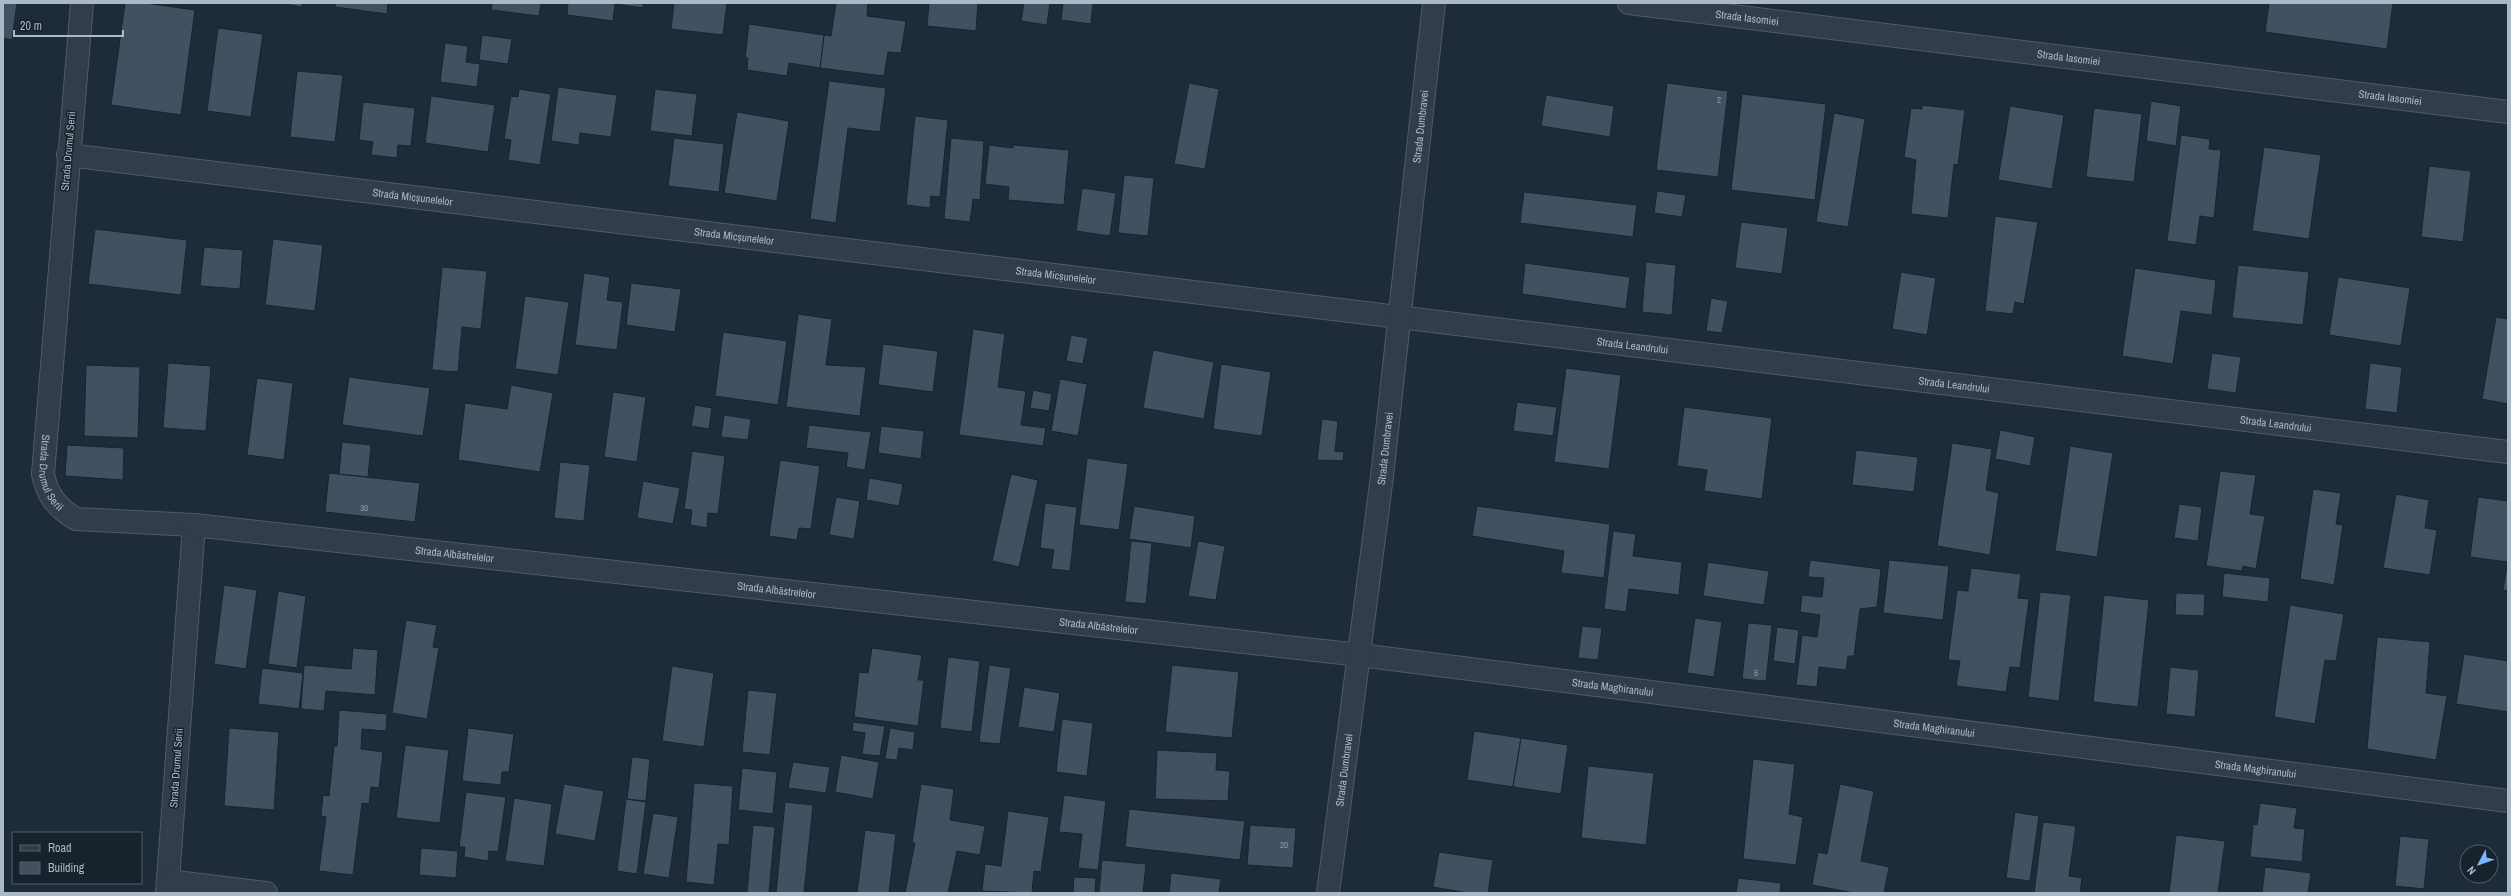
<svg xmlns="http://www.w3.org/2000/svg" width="2511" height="896" viewBox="0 0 2511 896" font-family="'Archivo Narrow',sans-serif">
<rect width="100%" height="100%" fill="#1e2b38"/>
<g fill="#405161" stroke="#19242f">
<polygon points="3,3 17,3 12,40 3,38"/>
<polygon points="125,3 145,3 195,10 181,115 111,105"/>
<polygon points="279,3 302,3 302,7"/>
<polygon points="336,3 388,3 387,14 335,7"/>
<polygon points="492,3 541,3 539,16 491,10"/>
<polygon points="568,3 643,3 643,8 615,4 613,21 567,15"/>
<polygon points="674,3 727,3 723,35 671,29"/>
<polygon points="836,3 868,3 867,16 906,21 901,53 888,52 884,76 820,68 824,35 831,36"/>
<polygon points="929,3 978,3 976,31 927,26"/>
<polygon points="1024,3 1050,3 1047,25 1021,21"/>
<polygon points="1063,3 1093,3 1091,24 1061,20"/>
<polygon points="2269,3 2393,3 2387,49 2265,32"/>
<polygon points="749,24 824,35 820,68 789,63 787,76 747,70 748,58 745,58"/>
<polygon points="218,28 263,34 251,117 207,111"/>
<polygon points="482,35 512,39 508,64 479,60"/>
<polygon points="445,43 468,46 466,62 480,64 477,87 440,82"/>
<polygon points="297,71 343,75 335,142 290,137"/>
<polygon points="829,81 886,88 880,132 848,128 836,223 810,219"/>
<polygon points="1189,83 1219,89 1205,169 1174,164"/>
<polygon points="1667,83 1728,91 1718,177 1656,170"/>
<polygon points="558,87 617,95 611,137 580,133 579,145 551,141"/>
<polygon points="519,89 551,94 540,165 508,160 511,140 504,139 511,96 518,97"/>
<polygon points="655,89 697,94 692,136 650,131"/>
<polygon points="1742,94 1826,104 1815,200 1731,190"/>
<polygon points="1546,95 1614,106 1610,137 1541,126"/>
<polygon points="431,96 495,105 488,152 425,143"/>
<polygon points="2151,101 2181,106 2176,146 2146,141"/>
<polygon points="363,102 415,108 411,146 398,145 397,158 371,155 373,142 359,140"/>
<polygon points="1922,105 1965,110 1958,165 1954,164 1948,218 1911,214 1916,160 1904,157 1911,108 1922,109"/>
<polygon points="2010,106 2064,115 2052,189 1998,180"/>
<polygon points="2094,108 2142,114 2134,182 2086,177"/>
<polygon points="737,112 789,121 777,201 724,193"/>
<polygon points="1834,113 1865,119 1848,227 1816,222"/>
<polygon points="915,116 948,120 940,197 931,196 930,208 906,205"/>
<polygon points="2181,135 2210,139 2209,149 2221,150 2214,218 2200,216 2196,245 2167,241"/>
<polygon points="674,138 724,144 719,192 668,186"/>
<polygon points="951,138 984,141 980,200 973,199 970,222 944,219"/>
<polygon points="989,145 1013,148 1013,145 1069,150 1064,205 1008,200 1009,187 985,184"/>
<polygon points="2264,147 2321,155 2309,239 2252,231"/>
<polygon points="2429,166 2471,171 2463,242 2421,237"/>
<polygon points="1124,175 1154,178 1148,236 1118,233"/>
<polygon points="1082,188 1116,193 1110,236 1076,231"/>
<polygon points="1657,191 1686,195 1682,217 1654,213"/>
<polygon points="1524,192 1637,205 1633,237 1520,223"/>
<polygon points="1995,216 2038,222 2024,304 2015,302 2013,314 1985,311"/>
<polygon points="1741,222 1788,228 1782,274 1735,268"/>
<polygon points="95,229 187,240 181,295 88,284"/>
<polygon points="273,239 323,245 315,311 265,305"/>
<polygon points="204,247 243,250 240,289 200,286"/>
<polygon points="1646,262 1676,265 1672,315 1642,312"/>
<polygon points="1525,263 1630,277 1626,309 1522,294"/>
<polygon points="2238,265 2309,272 2303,325 2232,318"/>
<polygon points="442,267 487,271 481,329 462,327 458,372 432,370"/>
<polygon points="2135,268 2216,280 2212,315 2181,311 2173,364 2122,356"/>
<polygon points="1901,272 1936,278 1927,335 1892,329"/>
<polygon points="584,273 610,277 607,300 623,302 617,350 575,345"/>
<polygon points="2338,277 2410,288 2401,346 2329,335"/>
<polygon points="631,283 681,289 675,332 626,325"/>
<polygon points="525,296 569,302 558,375 515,369"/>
<polygon points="1711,298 1728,301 1722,333 1706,331"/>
<polygon points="798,314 832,319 826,365 866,367 860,416 786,407"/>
<polygon points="2496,317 2508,319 2508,404 2482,399"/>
<polygon points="973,329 1005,334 998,387 1026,391 1021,425 1046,428 1043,446 959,435"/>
<polygon points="723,332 787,341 778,405 715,396"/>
<polygon points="1071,335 1088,338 1083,364 1066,361"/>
<polygon points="883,344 938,351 933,392 878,385"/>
<polygon points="1153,350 1214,362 1204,419 1143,408"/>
<polygon points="2212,353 2241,357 2236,393 2207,389"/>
<polygon points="168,363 211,366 206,431 163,428"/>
<polygon points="2370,363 2402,367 2397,413 2365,409"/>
<polygon points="1221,364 1271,372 1262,436 1213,429"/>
<polygon points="86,365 140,367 138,438 84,436"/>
<polygon points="1566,368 1621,375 1609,469 1554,462"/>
<polygon points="349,377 430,388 423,436 342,425"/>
<polygon points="257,378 293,383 284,460 247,455"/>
<polygon points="1060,379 1087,384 1078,436 1051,431"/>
<polygon points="511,385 553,393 540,472 458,460 465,403 507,409"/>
<polygon points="1033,390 1052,394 1049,411 1030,408"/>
<polygon points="613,392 646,397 637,462 604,457"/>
<polygon points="1517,402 1557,407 1553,436 1513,431"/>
<polygon points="695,405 712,408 709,429 691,426"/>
<polygon points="1684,407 1772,418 1762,499 1704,491 1707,470 1677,466"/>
<polygon points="724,415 751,419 748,440 721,437"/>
<polygon points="1322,419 1338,421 1335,451 1344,452 1343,461 1317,460"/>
<polygon points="809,425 871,432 865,470 846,467 848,453 806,448"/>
<polygon points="881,426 924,431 921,459 878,453"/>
<polygon points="2000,430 2035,437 2030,466 1995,459"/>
<polygon points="342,442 371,445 368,477 339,474"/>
<polygon points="1952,443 1992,449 1986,490 1999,493 1990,555 1937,546"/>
<polygon points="67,445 124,448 123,480 65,476"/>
<polygon points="2070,446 2113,453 2097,557 2055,551"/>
<polygon points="1856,450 1918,457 1914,492 1852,485"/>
<polygon points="692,451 725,456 718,514 708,513 707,528 690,525 692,510 684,509"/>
<polygon points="1087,458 1128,464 1119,530 1079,525"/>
<polygon points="780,460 820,466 811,529 799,528 797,540 769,536"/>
<polygon points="560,462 590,465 584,521 554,518"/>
<polygon points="2220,471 2256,475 2250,514 2265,516 2256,569 2243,566 2242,571 2206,566"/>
<polygon points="329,473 420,483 415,522 325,512"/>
<polygon points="1011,474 1038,480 1019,567 992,561"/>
<polygon points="869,478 903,484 899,506 866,500"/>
<polygon points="643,481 680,488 673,524 637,518"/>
<polygon points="2313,489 2341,493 2336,524 2343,525 2334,585 2300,579"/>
<polygon points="2396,494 2429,500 2425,528 2437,530 2430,575 2383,568"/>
<polygon points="836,497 860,501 854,539 829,535"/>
<polygon points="2478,497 2508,501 2508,562 2470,557"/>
<polygon points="1045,503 1077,507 1070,571 1051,569 1054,550 1040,548"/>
<polygon points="2179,504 2202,507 2198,541 2174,538"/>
<polygon points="1134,506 1195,516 1191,548 1129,539"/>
<polygon points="1477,506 1610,524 1604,578 1561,573 1564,551 1472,536"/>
<polygon points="1613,531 1636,534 1633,556 1682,562 1679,595 1629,589 1626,612 1604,609"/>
<polygon points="1131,541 1152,543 1146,604 1125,602"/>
<polygon points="1198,541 1225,546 1216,600 1188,596"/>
<polygon points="1810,560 1881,569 1877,607 1860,609 1854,656 1848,656 1846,670 1819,667 1817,687 1796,685 1802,635 1817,637 1820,615 1800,612 1802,595 1822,597 1824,578 1808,577"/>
<polygon points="1889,560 1949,566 1943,620 1883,613"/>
<polygon points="1708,562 1769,571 1764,605 1703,596"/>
<polygon points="1971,568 2021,574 2018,598 2029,599 2020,668 2010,667 2006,692 1956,686 1960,661 1948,660 1957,590 1968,591"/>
<polygon points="2506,571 2508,571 2508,591 2503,590"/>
<polygon points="2224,573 2270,578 2268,602 2222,597"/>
<polygon points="224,585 257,590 246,669 214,664"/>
<polygon points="278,591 306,596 297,668 268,664"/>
<polygon points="2040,592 2071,595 2059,701 2028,697"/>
<polygon points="2176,593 2205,594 2204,616 2175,615"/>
<polygon points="2104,595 2149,600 2138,707 2093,702"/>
<polygon points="2290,605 2344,614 2336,661 2325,660 2315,724 2274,717"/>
<polygon points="1695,618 1722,622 1714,677 1687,673"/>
<polygon points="406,620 437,625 433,647 439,648 427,719 392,713"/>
<polygon points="1748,623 1772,625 1766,681 1742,679"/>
<polygon points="1582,626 1602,628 1598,660 1578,658"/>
<polygon points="1777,627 1799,630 1795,664 1773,661"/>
<polygon points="2377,637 2430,642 2426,693 2447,696 2436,760 2367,749"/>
<polygon points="353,648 378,650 375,695 326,691 324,711 301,709 304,665 351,669"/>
<polygon points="872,648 922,655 918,680 924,680 918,726 854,717 859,672 868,673"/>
<polygon points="2464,654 2508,661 2508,712 2456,704"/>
<polygon points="948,657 980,661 972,732 940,728"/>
<polygon points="989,665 1011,668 1000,744 979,742"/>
<polygon points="1172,665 1239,672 1232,738 1165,732"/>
<polygon points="672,666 714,673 704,747 662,741"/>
<polygon points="2170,667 2199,670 2195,717 2166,714"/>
<polygon points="262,668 303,673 299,709 258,704"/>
<polygon points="1024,687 1060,693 1054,732 1018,727"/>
<polygon points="748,690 777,693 770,755 742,752"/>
<polygon points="339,710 387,714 386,731 362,729 361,749 383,752 379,788 371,787 369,804 362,803 353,875 319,871 326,817 321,816 323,795 329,796 334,746 337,746"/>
<polygon points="1062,719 1093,723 1087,776 1056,772"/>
<polygon points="853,722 885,726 880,756 862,754 865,733 852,731"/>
<polygon points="229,728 279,732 274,810 224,806"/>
<polygon points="468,728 514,734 509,772 502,772 501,785 462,781"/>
<polygon points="890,728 915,732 913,750 899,748 897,760 885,759"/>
<polygon points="1474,731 1521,738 1513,787 1467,780"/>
<polygon points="1521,738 1568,745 1561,794 1513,787"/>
<polygon points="405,745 449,750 440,823 396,818"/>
<polygon points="1157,750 1217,753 1216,770 1230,771 1228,801 1155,799"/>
<polygon points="841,755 879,762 873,799 835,792"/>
<polygon points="632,757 650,759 646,801 627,799"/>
<polygon points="1753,759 1795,764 1789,814 1803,817 1796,865 1743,859"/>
<polygon points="793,762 830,767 826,793 788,788"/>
<polygon points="1588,766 1654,773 1646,845 1581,838"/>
<polygon points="742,768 777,772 773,814 738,810"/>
<polygon points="694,783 733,786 729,845 718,844 714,885 686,882"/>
<polygon points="564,784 604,791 595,841 555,834"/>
<polygon points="921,784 954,789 950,820 985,826 980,855 957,851 948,893 905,893 915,843 912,843"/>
<polygon points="1840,784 1874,791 1861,861 1889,867 1884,893 1854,893 1812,885 1818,852 1827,854"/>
<polygon points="466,792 506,797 498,852 489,851 488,861 464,857 465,847 459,847"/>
<polygon points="1064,795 1106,801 1098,870 1078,868 1082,834 1059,832"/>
<polygon points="514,798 552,804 544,866 505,861"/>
<polygon points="626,799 646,802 637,874 617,871"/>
<polygon points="785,802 813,805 804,893 776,893"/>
<polygon points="2260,803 2297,808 2294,828 2305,829 2302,862 2250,857 2253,824 2257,825"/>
<polygon points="1129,809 1245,821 1240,860 1125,847"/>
<polygon points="1008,811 1049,817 1041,872 1034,871 1032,893 982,891 985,864 1001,866"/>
<polygon points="2015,812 2039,816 2030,881 2006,878"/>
<polygon points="653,813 678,817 669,878 643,874"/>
<polygon points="2043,822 2076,826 2069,876 2082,878 2080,893 2034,893"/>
<polygon points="753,825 775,827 769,893 747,893"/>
<polygon points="1250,825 1296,828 1293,868 1247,865"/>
<polygon points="865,830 896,834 889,893 857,893"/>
<polygon points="2176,835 2225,841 2218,893 2169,893"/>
<polygon points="2400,836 2429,839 2424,889 2395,886"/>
<polygon points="421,848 458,851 456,878 419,875"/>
<polygon points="1439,852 1493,860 1488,893 1468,893 1433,887"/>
<polygon points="1102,860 1146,864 1143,893 1099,893"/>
<polygon points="2265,867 2311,873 2308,893 2262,893"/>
<polygon points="1171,873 1221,879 1219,893 1169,893"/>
<polygon points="1074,877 1096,878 1095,893 1073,893"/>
<polygon points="1738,878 1781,883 1780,893 1736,893"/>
</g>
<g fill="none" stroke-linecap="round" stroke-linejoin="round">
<g stroke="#4f5b67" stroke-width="24">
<g id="minor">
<path id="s1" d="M82 3 43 474C47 495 57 508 76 519L194 525 167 893"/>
<path id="s2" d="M1629 3 2508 112"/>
<path id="s3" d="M68 155 2508 452"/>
<path id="s4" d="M194 525 1360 655 2508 801"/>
<polyline points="168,881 266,893"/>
</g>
</g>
<g stroke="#4f5b67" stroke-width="24">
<g id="tertiary">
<path id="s5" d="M1328 893 1382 476 1434 3"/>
</g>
</g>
<use href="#minor" stroke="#313d48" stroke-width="22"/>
<use href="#tertiary" stroke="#313d48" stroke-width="22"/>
</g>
<g text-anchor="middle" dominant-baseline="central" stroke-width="3" stroke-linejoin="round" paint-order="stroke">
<g font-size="9" fill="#909ead">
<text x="1719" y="100">2</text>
<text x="364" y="508">30</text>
<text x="1756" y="673">5</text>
<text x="1284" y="845">20</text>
</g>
<g font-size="11" fill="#abb8c6" stroke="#17222d">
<text stroke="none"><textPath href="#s2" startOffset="119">Strada Iasomiei</textPath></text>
<text stroke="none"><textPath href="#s2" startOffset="443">Strada Iasomiei</textPath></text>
<text stroke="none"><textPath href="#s2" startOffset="767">Strada Iasomiei</textPath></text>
<text stroke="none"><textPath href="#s5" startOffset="772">Strada Dumbravei</textPath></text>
<text transform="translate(68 151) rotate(-85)">Strada Drumul Serii</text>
<text stroke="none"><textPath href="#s3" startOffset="347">Strada Micșunelelor</textPath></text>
<text stroke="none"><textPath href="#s3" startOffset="671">Strada Micșunelelor</textPath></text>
<text stroke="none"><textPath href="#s3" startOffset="995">Strada Micșunelelor</textPath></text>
<text stroke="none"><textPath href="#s3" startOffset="1576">Strada Leandrului</textPath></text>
<text stroke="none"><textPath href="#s3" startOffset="1900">Strada Leandrului</textPath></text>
<text stroke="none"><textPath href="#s3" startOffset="2224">Strada Leandrului</textPath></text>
<text stroke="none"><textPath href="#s5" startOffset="448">Strada Dumbravei</textPath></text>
<text stroke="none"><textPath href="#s1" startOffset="473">Strada Drumul Serii</textPath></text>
<text stroke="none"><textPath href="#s4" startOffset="262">Strada Albăstrelelor</textPath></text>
<text stroke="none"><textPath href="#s4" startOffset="586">Strada Albăstrelelor</textPath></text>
<text stroke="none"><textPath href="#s4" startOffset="910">Strada Albăstrelelor</textPath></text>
<text stroke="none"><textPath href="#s4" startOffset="1428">Strada Maghiranului</textPath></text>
<text stroke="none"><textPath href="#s4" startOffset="1752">Strada Maghiranului</textPath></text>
<text transform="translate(176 768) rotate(-86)">Strada Drumul Serii</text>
<text stroke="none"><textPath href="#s4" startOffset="2076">Strada Maghiranului</textPath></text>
<text stroke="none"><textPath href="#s5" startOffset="124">Strada Dumbravei</textPath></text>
</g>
</g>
<rect width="2511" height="896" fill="none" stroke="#abb8c6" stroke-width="8"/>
<rect x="12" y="832" width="130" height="52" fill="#17222d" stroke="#525e6a"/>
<rect x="20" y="845" width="20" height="6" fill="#313d48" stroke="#525e6a"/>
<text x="48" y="852" font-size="12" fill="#abb8c6">Road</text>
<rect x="20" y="862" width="20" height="12" fill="#405161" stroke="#525e6a"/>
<text x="48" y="872" font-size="12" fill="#abb8c6">Building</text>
<g transform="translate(2479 864) rotate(229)"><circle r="19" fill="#17222d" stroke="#525e6a"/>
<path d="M0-3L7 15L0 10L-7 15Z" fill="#77b8ff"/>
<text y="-6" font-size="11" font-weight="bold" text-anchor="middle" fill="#abb8c6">N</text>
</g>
<path d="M14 30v6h109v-6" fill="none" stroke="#abb8c6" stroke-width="2"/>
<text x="20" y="30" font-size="12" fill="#abb8c6" stroke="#17222d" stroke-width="3" paint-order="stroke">20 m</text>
</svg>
